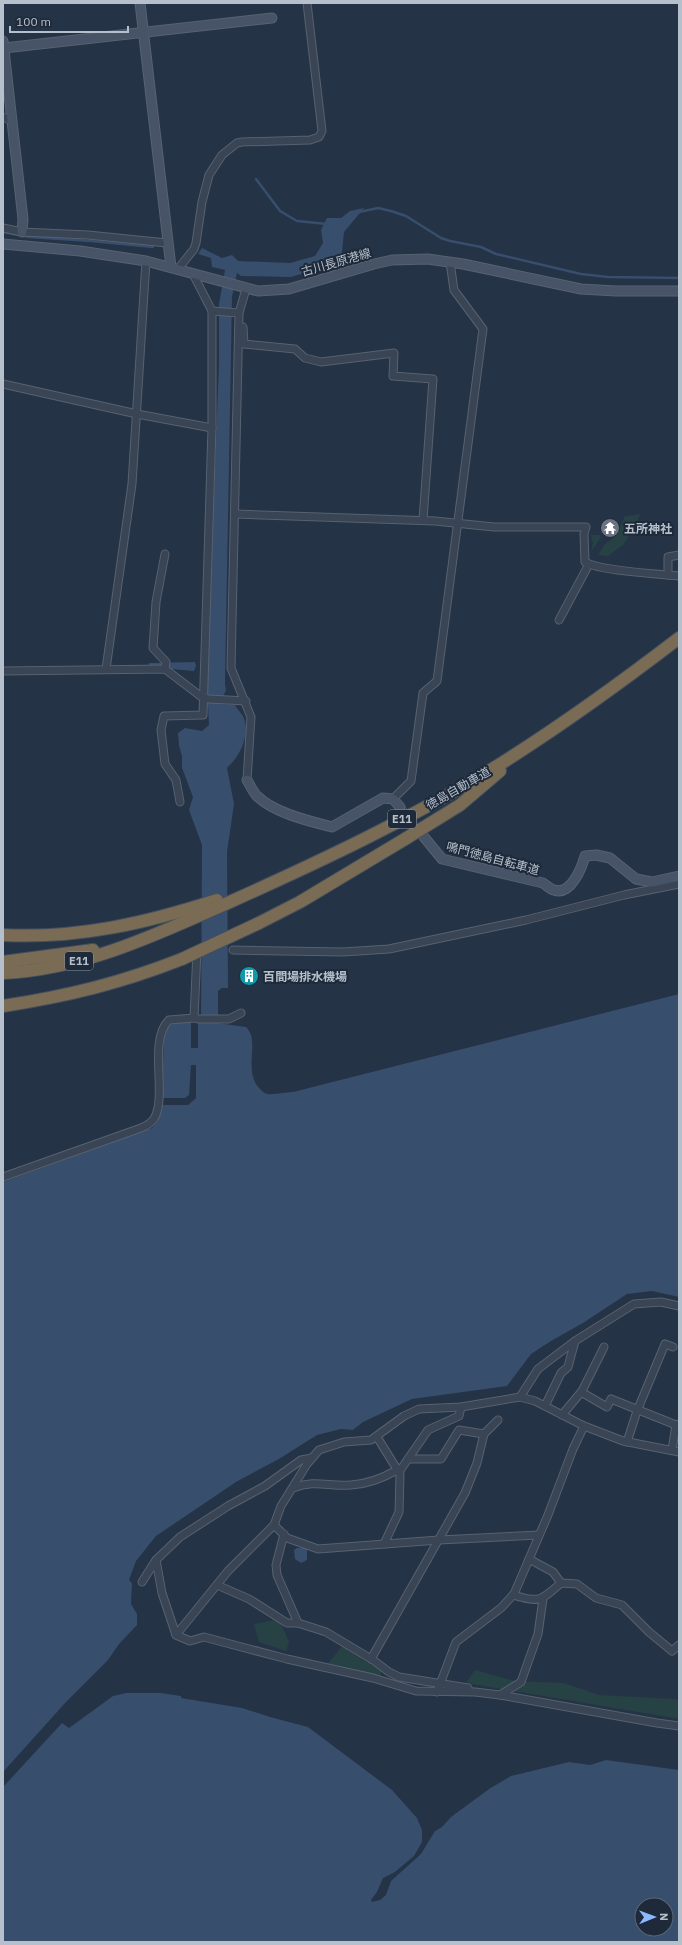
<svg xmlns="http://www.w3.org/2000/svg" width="682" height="1945" viewBox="0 0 682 1945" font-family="'IBM Plex Sans','Noto Sans JP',sans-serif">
<rect width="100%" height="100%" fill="#243345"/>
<g fill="#274245">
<polygon points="641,514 624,544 608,556 598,555 605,544 615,537 625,516"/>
<polygon points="591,535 600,535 601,538 591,551 593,543"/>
<polygon points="279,1619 289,1642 286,1651 259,1642 254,1624"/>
<polygon points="342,1646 381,1671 381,1676 328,1664"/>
<polygon points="475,1670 515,1681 564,1683 599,1695 675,1699 679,1700 679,1719 466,1683"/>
</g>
<g fill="#374e6d" fill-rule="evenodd">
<path d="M364 208 344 232 341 262 291 277 241 276 237 273 232 297 225 684 226 690 220 704 235 705C237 709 242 714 244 718 250 736 240 756 227 768L234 804 227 852 228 988H222L218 991V1016H201L202 845 189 810 193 797 182 768V756L179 746 178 733 185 728 202 731 209 725 207 685 219 363V304L225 270 212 267 211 258 198 254 202 248 222 258 232 255 238 261 290 263 315 256 323 243 321 230 327 218H341L350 211Z"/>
<polygon points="195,662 196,666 194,671 149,667 149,663"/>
<path d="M679 994V1297L652 1291 627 1294 583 1323 551 1341 531 1354 507 1386 412 1399 363 1422 353 1430 341 1429 317 1435 279 1459 236 1482 156 1536 136 1561 129 1580 132 1583 131 1604 137 1614V1625L119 1644 108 1660 66 1702 3 1772V1182L152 1128 158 1121 161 1105H188L196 1098V1065H191L189 1095 185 1098H162L164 1030C171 1022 180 1022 191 1020V1048H198V1023H217L246 1027C261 1041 242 1071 260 1089 262 1091 265 1094 268 1094 271 1095 288 1092 293 1092Z"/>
<polygon points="297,1548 307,1548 307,1560 301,1563 295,1559 294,1550"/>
<path d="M161 1693 181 1696V1698L242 1708 270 1717 308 1727 392 1790 417 1818 422 1830V1842L414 1856 395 1872 383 1878 377 1892 371 1900 372 1902 380 1900 386 1895 391 1881 421 1854 435 1831 442 1827 451 1817 489 1789 511 1776 569 1762 590 1765 606 1760 679 1770V1942H3V1787L62 1723 69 1728 113 1696 126 1693ZM642 1905H666V1929H642Z"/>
</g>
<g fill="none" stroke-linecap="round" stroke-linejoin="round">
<g stroke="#374e6d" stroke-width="2.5">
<polyline points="256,179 280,211 297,221 327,224"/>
<polyline points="359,212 378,208 391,211 406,216 441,238 450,241 481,247 496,254 581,274 608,277 679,278"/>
<polyline points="3,232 29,237 91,241 153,247"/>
</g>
<polyline stroke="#3a4859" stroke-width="9" stroke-dasharray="9 4.5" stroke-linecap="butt" points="400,807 422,834"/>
<g stroke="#576271" stroke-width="9">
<g id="street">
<polyline points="3,117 12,121"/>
<polyline points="3,228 22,232 88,235 167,243"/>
<polyline points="178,269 194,249 196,243 202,202 209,175 222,155 237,143 242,142 310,140 319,137 322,131 307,3"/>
<polyline points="246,289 239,313 231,668 251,717 247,780"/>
<polyline points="212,311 239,313"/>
<polyline points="243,327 244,344 295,349 305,358 321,362 394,353 393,376 433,379 423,520"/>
<polyline points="3,384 137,414 212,428"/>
<path d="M236 514 435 521 494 527H586L584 534 585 562C600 571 659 574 679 576"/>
<polyline points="668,575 668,557 679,555"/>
<polyline points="559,620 589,564"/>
<polyline points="106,669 132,484 146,261"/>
<polyline points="165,669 166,662 153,648 156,602 165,554"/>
<polyline points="3,671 165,669 203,698 209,699 246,701"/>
<polyline points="393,799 411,781 423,693 437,681 483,329 454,290 450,262"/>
<polyline points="180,802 176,780 165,764 161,730 164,716 203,715 212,428 212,311 193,274"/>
<polyline points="233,950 343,952 389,949 526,920 624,895 679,884"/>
<polyline points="194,1018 198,1019 229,1019 241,1013"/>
<path d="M3 1177 141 1128C146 1126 152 1123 155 1117 167 1093 148 1040 169 1020L194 1018 197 950"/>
<polyline points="679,1306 661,1302 634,1304 575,1341 538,1369 520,1397 535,1401 584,1426 623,1441 679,1452"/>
<polyline points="581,1392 607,1407 611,1399 676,1425 679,1424"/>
<polyline points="545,1406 561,1373 568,1367 575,1341"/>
<polyline points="562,1415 582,1391 604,1347"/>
<polyline points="377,1437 400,1474 399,1512 384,1544"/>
<polyline points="627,1442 637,1411 665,1344 673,1347"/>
<polyline points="672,1450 676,1425"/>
<polyline points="312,1458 301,1460 265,1486 228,1506 180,1537 156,1560 162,1593 176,1635 190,1641 204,1637 287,1659 373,1678 416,1691 475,1692 500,1695 657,1723 679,1726"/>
<polyline points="408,1459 441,1459 459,1430 484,1434"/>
<polyline points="399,1472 428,1430 459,1416 461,1407"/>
<path d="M293 1488C315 1479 329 1487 351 1485 368 1484 383 1478 397 1470"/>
<polyline points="274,1525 287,1538 318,1549 439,1540 539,1535"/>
<polyline points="284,1534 276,1565 277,1575 298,1623"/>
<polyline points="529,1559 553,1572 561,1583"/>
<polyline points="142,1582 156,1560"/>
<polyline points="217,1585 249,1599 287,1623 298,1623 326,1632 373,1660 389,1672 399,1677 468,1688"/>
<path d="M513 1595C540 1603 540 1601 561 1583L577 1584 596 1598 622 1605 649 1632 672 1651 679 1645"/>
<polyline points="176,1635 228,1571 274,1525 281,1506 307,1464 319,1450 344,1442 371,1440 404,1416 419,1409 461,1407 520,1397"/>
<polyline points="371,1659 465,1493 477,1463 484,1434 498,1420"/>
<polyline points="437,1692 456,1642 501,1608 514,1594 548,1515 573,1449 584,1426"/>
<polyline points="500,1695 521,1682 538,1634 543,1599"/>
</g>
</g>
<g stroke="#576271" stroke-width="11">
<g id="secondary">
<polyline points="140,3 171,267"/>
<polyline points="3,41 23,219 22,232"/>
<polyline points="4,48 272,18"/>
<polyline points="3,244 80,251 146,261 258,291 289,289 374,264 392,260 428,259 463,264 581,289 616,291 679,291"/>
<path d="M247 780C250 785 253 792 257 796 274 813 309 821 332 827L383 798 393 799 400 807"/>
<path d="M424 837 442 859 543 883C546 885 550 889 554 890 571 896 582 867 585 856L596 855 610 858 636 879 652 882 679 876"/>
</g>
</g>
<g stroke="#444f5e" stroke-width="14">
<g id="highway">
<polyline points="259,923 300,902 405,839 460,805 500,771"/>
<path d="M3 935C77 939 147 923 217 900"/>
<polyline points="3,962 93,950"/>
<path d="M3 973C85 969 158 934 232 901 321 861 410 819 494 768 558 728 619 684 679 638"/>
<path d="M3 1006C68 996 121 983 182 959"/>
</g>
</g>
<use href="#street" stroke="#394454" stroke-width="7"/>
<use href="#secondary" stroke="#475367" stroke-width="9"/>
<use href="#highway" stroke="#7a6b55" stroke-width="12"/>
<g stroke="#444f5e" stroke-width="14" stroke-linecap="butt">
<polyline id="highway-bridge" points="182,959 259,923"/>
</g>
<use href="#highway-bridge" stroke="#7a6b55" stroke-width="12"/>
</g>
<defs>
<g id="temple-disc" transform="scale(1)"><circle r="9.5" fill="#6b7280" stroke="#1e2939"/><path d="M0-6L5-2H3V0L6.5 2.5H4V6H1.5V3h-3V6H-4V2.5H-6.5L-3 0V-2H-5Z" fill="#fff"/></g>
<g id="building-disc" transform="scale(1)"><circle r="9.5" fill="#0f9aa8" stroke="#1e2939"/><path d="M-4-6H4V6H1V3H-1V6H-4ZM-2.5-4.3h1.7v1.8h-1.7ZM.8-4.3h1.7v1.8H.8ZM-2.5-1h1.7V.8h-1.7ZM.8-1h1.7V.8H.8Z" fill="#fff"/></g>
</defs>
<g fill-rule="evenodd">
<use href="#temple-disc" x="610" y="528"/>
<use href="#building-disc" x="249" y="976"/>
</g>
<g text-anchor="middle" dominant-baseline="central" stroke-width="4" stroke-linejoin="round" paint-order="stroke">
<g fill="#1e2939" stroke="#8893a1" stroke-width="1">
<rect x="388" y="810" width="28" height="18" rx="3"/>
<rect x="65" y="952" width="28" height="18" rx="3"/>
</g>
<g font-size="11" font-weight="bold" fill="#b6c0cd">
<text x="402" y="819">E11</text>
<text x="79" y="961">E11</text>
</g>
<g font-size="12" fill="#b6c0cd" stroke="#1e2939">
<text transform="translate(336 262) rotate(-16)">古川長原港線</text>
<text transform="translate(458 788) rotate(-30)">徳島自動車道</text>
<text transform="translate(493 858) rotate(15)">鳴門徳島自転車道</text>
</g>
<g font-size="12" font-weight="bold" fill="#b6c0cd" stroke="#1e2939" text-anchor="start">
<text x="624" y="528">五所神社</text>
<text x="263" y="976">百間場排水機場</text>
</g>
</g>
<rect width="682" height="1945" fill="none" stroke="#b6c0cd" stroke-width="8"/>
<g transform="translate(654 1917) rotate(89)"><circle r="19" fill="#1e2939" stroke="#5b6574"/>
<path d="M0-3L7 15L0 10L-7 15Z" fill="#8ab9ff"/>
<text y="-6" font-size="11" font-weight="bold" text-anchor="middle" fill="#b6c0cd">N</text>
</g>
<path d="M10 26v6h118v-6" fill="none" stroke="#b6c0cd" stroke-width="2"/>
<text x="16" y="26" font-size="12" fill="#b6c0cd" stroke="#1e2939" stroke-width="3" paint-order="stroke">100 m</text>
</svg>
